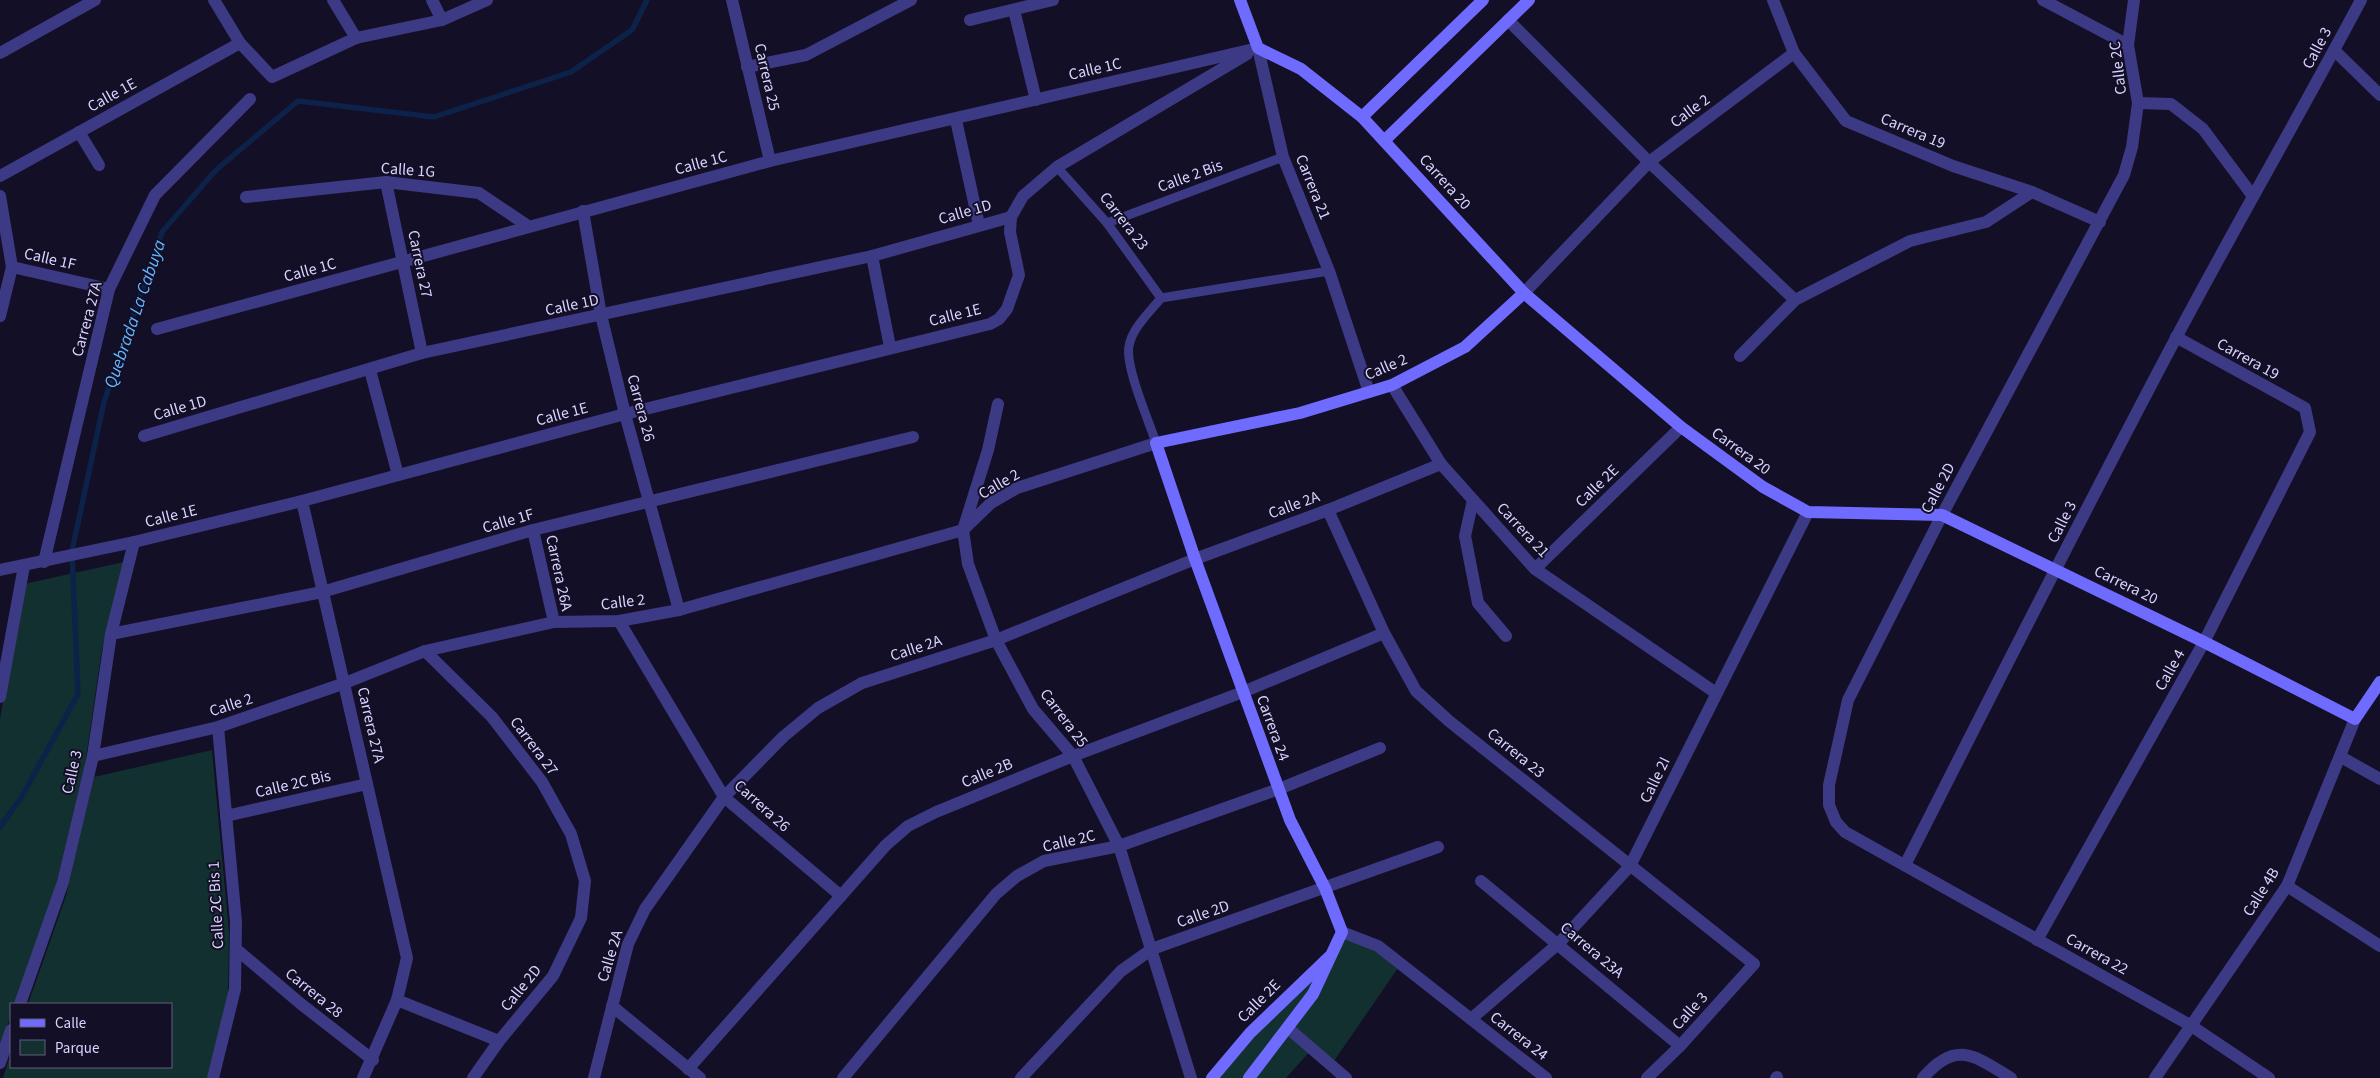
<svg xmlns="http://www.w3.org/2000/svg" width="2380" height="1078" viewBox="0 0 2380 1078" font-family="'Source Sans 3',sans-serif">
<rect width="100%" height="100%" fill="#130f26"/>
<g fill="#12302f">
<polygon points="124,562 102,649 85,765 56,885 15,1004 11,1004 11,1015 0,1048 0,719 24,584"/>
<polygon points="212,750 229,933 228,997 207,1078 3,1078 11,1053 11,1067 171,1067 171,1004 28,1004 66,896 94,777"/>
<polygon points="1342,933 1400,965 1332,1064 1313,1048 1286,1078 1212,1078 1302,983"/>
</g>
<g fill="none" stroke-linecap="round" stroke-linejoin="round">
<polyline stroke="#0c2248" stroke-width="5.5" points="0,827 21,798 78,694 72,551 104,402 162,232 216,170 298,101 434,117 571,72 632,30 647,0"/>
<g stroke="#3d3a85" stroke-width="9">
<polyline points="1057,167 1107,223 1161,298"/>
<polyline points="1107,223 1283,157"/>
<polyline points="1161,298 1329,271"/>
<path d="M1156 443C1149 421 1125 367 1129 346 1132 328 1150 312 1161 298"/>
</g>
<g stroke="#3d3a85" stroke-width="12">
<polyline points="214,0 240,43 272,77 356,38 442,20 487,0"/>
<polyline points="333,0 356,38"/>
<polyline points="432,0 442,20"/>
<polyline points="732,0 770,161"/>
<polyline points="1773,0 1794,53 1846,121 1953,166 2032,192 2100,222"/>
<polyline points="2043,0 2128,45"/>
<polyline points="2134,0 2128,45 2138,103 2132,147 2124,175 1942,515 1848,700 1829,785 1829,805 1836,822 1845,832 2190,1025 2269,1078"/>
<polyline points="1014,10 1036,100"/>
<polyline points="970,20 1053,0"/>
<polyline points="1508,20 1649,162 1795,300"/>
<polyline points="1258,48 1283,157 1329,271 1369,392"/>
<polyline points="2334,50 2380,95"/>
<polyline points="0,53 95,0"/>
<polyline points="747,67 806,55 911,0"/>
<polyline points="2138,103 2171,104 2203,129 2252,195"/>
<polyline points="956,120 979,225"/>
<polyline points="79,132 99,165"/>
<polyline points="0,176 240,43"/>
<polyline points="386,182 422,353"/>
<polyline points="0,196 12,267 0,316"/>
<polyline points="246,197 386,182 479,193 528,226"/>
<polyline points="583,211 601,315 625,414 679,610"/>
<polyline points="1011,217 1023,196 1057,167 1247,54"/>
<polyline points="872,256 890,347"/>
<polyline points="12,267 109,289"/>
<polyline points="1524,293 1649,162 1794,53"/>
<polyline points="157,329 770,161 1258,48"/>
<polyline points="1740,356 1795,300 1910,241 1986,222 2032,192"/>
<polyline points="370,370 398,475"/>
<polyline points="1392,385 1441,464 1535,569 1716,693"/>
<polyline points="998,404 988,450 963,530 968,564 996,640 1033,709 1073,756 1119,846 1191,1078"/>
<polyline points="144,436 422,353 872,256 1011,217"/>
<polyline points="1473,500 1465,536 1478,603 1506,636"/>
<polyline points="302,501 407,958 397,1000 363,1078"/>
<polyline points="1328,510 1384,633 1416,691 1449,721 1754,964 1680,1046 1647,1078"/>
<polyline points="533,530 554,622"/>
<polyline points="44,562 109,289 155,195 250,99"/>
<polyline points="1535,569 1681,427"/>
<polyline points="0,570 134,542 302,501 625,414 990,324 999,319 1007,309 1019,275 1010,232 1011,217"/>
<polyline points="619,621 724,797 841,896"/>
<polyline points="111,634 322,592 533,530 913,437"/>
<polyline points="425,651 492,717 542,782 571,834 585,881 581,918 553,976 499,1041 473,1078"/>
<polyline points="0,697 24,566"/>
<polyline points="93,756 218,727 345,683 425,651 554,622 619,621 679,610 963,530 991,503 1017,488 1156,443"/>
<polyline points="2341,757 2380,779"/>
<polyline points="226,816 367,784"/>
<path d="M1905 865C1995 688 2084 511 2177 336 2237 223 2301 113 2361 0"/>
<polyline points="1481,881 1680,1046"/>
<polyline points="2287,886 2380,946"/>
<polyline points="1342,932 1378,946 1546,1078"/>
<polyline points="2037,940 2204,642 2310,432 2305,408 2176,337"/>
<polyline points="236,949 301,1004 373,1060"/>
<polyline points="397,1000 499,1041"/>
<polyline points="20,1004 63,882 93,756 111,634 134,542"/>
<polyline points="612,1006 700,1078"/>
<polyline points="1471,1019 1559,943 1630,866 1808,512"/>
<polyline points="1289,1029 1346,1078"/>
<polyline points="0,1063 11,1030"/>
<polyline points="688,1069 886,845 908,826 936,812 1073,756 1243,692 1384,633"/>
<polyline points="213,1078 235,989 236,922 218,727"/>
<polyline points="594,1078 628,944 645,909 724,797 783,737 818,708 862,683 996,640 1195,559 1328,510 1441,464"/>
<polyline points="843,1078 996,894 1017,876 1044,861 1119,846 1279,789 1380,748"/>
<polyline points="1021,1078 1121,971 1152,949 1438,847"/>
<polyline points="1776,1078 1777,1077"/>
<path d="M1923 1078C1956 1039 1975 1056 2011 1078"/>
<polyline points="2155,1078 2287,886 2355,719"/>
</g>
<g stroke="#6f6bff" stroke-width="12">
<polyline points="1240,0 1258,48 1301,69 1362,117 1524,293 1681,427 1763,487 1808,512 1942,515 2204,642 2355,719 2380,682"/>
<polyline points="1362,117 1483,0"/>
<polyline points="1385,140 1529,0"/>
<polyline points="1212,1078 1250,1033 1329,957"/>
<polyline points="1249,1078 1313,994 1342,932 1325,888 1290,820 1195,559 1156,443 1300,413 1392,385 1465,347 1524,293"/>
</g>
</g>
<g text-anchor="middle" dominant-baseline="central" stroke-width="4" stroke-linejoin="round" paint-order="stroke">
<g font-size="16" fill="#d9d4ff" stroke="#130f26">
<text transform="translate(2317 48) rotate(-62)">Calle 3</text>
<text transform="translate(2118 68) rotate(-97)">Calle 2C</text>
<text transform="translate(1095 69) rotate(-13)">Calle 1C</text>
<text transform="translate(767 77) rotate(77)">Carrera 25</text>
<text transform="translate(112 95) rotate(-29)">Calle 1E</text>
<text transform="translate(1690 111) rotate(-37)">Calle 2</text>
<text transform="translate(1913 131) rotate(23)">Carrera 19</text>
<text transform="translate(701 163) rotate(-15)">Calle 1C</text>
<text transform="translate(408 170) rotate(4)">Calle 1G</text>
<text transform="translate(1190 176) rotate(-20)">Calle 2 Bis</text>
<text transform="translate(1445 182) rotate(48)">Carrera 20</text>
<text transform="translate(1313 187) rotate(68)">Carrera 21</text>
<text transform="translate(965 212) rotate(-16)">Calle 1D</text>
<text transform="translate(1124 221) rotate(52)">Carrera 23</text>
<text transform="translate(50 259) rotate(13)">Calle 1F</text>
<text transform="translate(420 264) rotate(78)">Carrera 27</text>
<text transform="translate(310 270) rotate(-15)">Calle 1C</text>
<text transform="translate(572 305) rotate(-12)">Calle 1D</text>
<text transform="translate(955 315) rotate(-14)">Calle 1E</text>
<text transform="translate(87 319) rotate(-75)">Carrera 27A</text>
<text transform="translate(2248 359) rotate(29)">Carrera 19</text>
<text transform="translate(1386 367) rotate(-23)">Calle 2</text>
<text transform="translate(180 408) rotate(-16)">Calle 1D</text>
<text transform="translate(641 408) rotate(75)">Carrera 26</text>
<text transform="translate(562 414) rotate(-15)">Calle 1E</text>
<text transform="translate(1741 451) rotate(36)">Carrera 20</text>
<text transform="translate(999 484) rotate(-30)">Calle 2</text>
<text transform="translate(1597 486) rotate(-44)">Calle 2E</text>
<text transform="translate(1938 488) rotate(-62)">Calle 2D</text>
<text transform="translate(1294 505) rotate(-20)">Calle 2A</text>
<text transform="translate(171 516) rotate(-14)">Calle 1E</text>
<text transform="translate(508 521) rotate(-16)">Calle 1F</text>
<text transform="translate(2062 522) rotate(-63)">Calle 3</text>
<text transform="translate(1523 530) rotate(47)">Carrera 21</text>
<text transform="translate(559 573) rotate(78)">Carrera 26A</text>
<text transform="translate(2126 585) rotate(26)">Carrera 20</text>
<text transform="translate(623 602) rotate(-7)">Calle 2</text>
<text transform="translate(916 648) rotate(-18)">Calle 2A</text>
<text transform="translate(2170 670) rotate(-61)">Calle 4</text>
<text transform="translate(231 705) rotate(-18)">Calle 2</text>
<text transform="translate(1064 718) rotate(53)">Carrera 25</text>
<text transform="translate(371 725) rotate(77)">Carrera 27A</text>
<text transform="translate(1273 728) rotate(70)">Carrera 24</text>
<text transform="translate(534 746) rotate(53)">Carrera 27</text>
<text transform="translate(1516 753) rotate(39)">Carrera 23</text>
<text transform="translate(72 772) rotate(-77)">Calle 3</text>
<text transform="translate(987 773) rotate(-22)">Calle 2B</text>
<text transform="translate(1655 780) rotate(-64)">Calle 2I</text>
<text transform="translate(293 784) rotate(-13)">Calle 2C Bis</text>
<text transform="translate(762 806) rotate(42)">Carrera 26</text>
<text transform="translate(1069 841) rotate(-13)">Calle 2C</text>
<text transform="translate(2261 892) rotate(-58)">Calle 4B</text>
<text transform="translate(216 905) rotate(-93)">Calle 2C Bis 1</text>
<text transform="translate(1203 914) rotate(-19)">Calle 2D</text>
<text transform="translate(1592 950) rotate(40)">Carrera 23A</text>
<text transform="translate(2097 954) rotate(29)">Carrera 22</text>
<text transform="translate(610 956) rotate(-73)">Calle 2A</text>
<text transform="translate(521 988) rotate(-51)">Calle 2D</text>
<text transform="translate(314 993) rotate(39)">Carrera 28</text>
<text transform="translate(1259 1001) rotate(-45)">Calle 2E</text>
<text transform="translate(1690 1011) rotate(-48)">Calle 3</text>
<text transform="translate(1519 1036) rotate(38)">Carrera 24</text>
</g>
<g font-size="18" font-style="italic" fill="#62b6ff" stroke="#130f26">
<text transform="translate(135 314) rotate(-71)">Quebrada La Cabuya</text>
</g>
</g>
<rect x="10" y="1003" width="162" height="65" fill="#130f26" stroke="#625e7d"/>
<rect x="20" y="1019" width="25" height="8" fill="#6f6bff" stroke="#625e7d"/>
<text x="55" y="1028" font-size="15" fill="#d9d4ff">Calle</text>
<rect x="20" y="1040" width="25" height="15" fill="#12302f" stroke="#625e7d"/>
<text x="55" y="1053" font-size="15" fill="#d9d4ff">Parque</text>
</svg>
